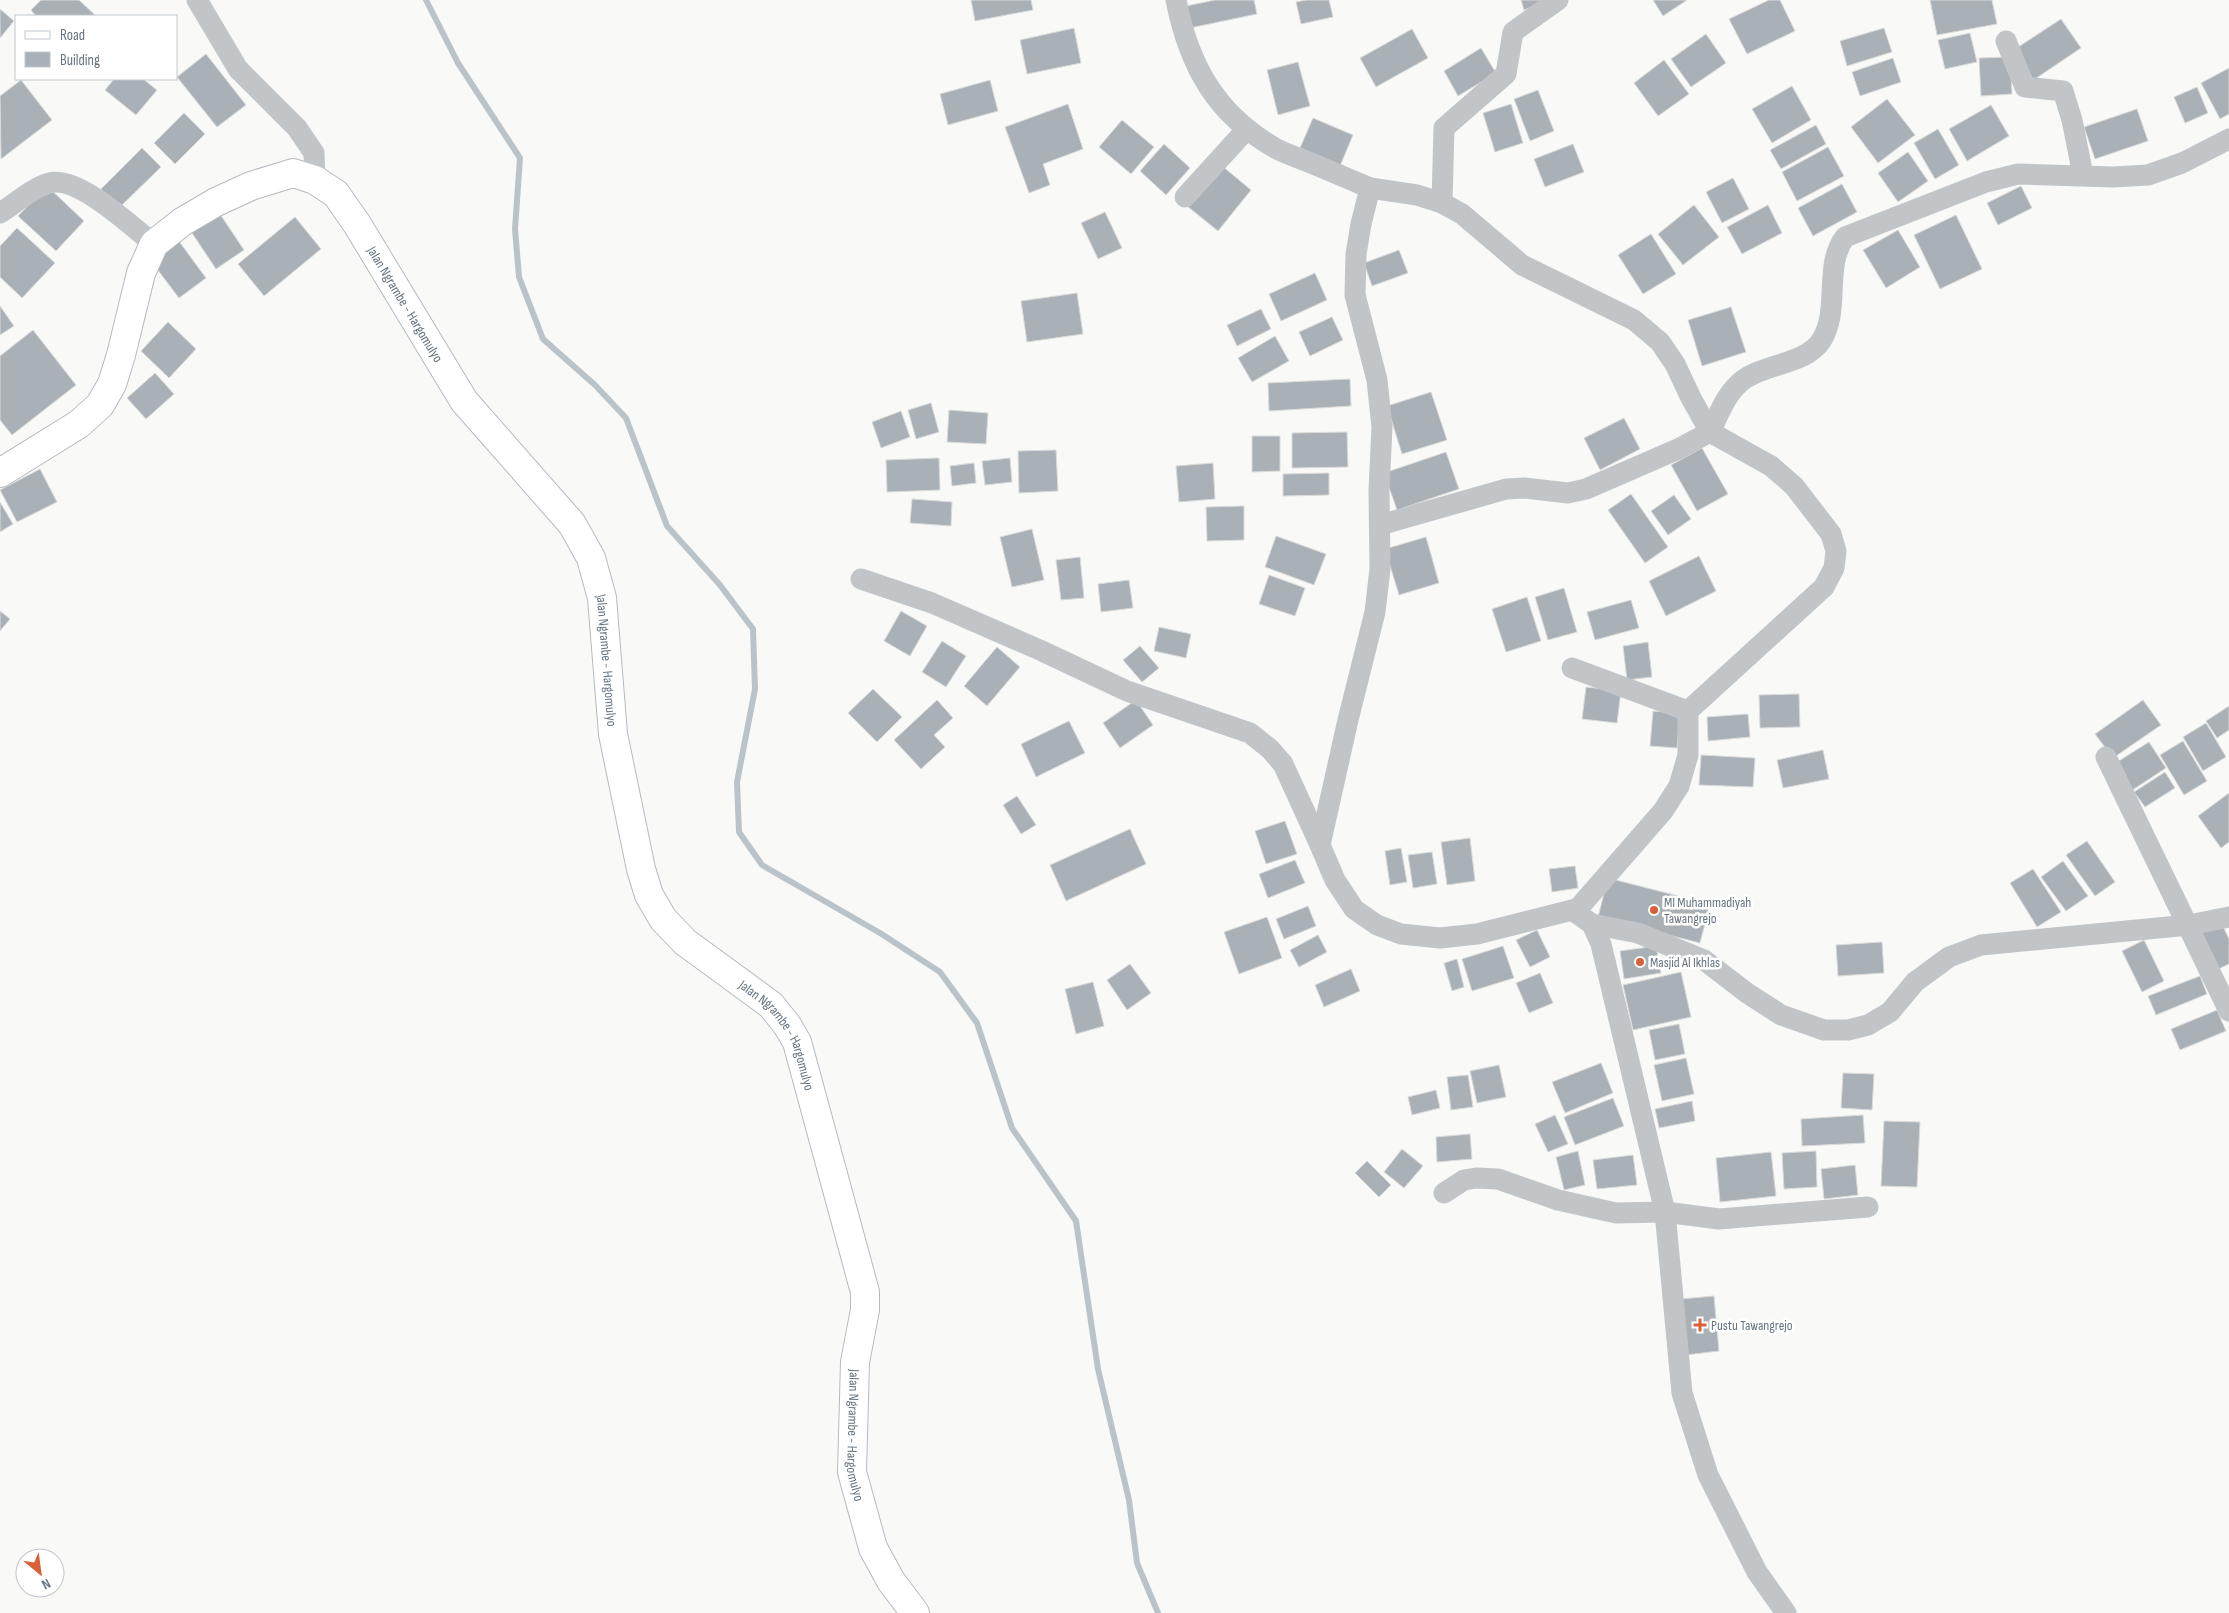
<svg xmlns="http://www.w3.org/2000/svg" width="2229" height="1613" viewBox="0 0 2229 1613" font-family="'Sofia Sans Condensed',sans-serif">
<rect width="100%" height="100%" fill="#f9f9f8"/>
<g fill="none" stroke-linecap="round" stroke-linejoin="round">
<polyline stroke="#bac4c8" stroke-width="6" points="426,0 458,63 520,158 515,229 519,277 543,339 595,385 626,418 667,526 720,585 753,629 755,689 737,782 739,832 762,865 880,933 940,972 977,1023 1012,1128 1076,1221 1098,1369 1129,1500 1137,1563 1158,1613"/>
</g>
<g fill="#a9b0b6" stroke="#dbdbda">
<polygon points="41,0 79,0 96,16 36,16 31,10"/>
<polygon points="971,0 1031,0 1033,10 975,21"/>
<polygon points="1215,0 1254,0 1257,14 1190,28 1186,6"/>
<polygon points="1306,0 1329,0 1333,17 1301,24 1296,2"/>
<polygon points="1521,0 1548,0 1549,1 1524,10"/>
<polygon points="1653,0 1687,0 1663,16"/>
<polygon points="1769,0 1780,0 1795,31 1747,54 1729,19"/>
<polygon points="1930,0 1992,0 1997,24 1937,35"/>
<polygon points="0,9 14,21 0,38"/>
<polygon points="2061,19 2081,48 2032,81 2012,51"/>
<polygon points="1074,28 1081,63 1027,74 1020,40"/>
<polygon points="1884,28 1892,52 1847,66 1840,41"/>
<polygon points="1412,29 1428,58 1376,87 1360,58"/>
<polygon points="1970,33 1977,62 1945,69 1938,40"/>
<polygon points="1706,34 1726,63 1691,87 1671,59"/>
<polygon points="1481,48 1496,73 1458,96 1444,71"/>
<polygon points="206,54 246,105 217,127 177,77"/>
<polygon points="2010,57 2012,94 1981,96 1979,58"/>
<polygon points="1893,58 1901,82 1860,96 1852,72"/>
<polygon points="1664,60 1689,94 1658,116 1634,83"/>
<polygon points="1298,62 1310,106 1278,115 1267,70"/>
<polygon points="2229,68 2229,114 2220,119 2201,83"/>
<polygon points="114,79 143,79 157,90 136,115 105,90"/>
<polygon points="21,80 52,120 1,159 0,96"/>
<polygon points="990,80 998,111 948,125 940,94"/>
<polygon points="1792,86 1811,120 1772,143 1752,109"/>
<polygon points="2197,87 2208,113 2185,123 2174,97"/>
<polygon points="1538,90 1554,131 1530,141 1514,99"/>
<polygon points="1887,99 1915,135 1878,163 1851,127"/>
<polygon points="1068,104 1083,149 1043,164 1050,185 1029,193 1005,127"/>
<polygon points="1511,104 1523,143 1495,152 1483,113"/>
<polygon points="1991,105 2009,136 1967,161 1949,129"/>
<polygon points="2137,109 2148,141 2095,159 2084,127"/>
<polygon points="184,113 205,134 175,164 154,143"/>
<polygon points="1313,118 1353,135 1340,166 1300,148"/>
<polygon points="1122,120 1154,147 1131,174 1099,147"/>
<polygon points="1816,125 1826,144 1781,169 1770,150"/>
<polygon points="1938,129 1959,165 1935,179 1914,143"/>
<polygon points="1164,144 1190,168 1166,195 1140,171"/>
<polygon points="1573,144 1584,172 1545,187 1534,159"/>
<polygon points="1828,147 1844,176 1797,201 1782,172"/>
<polygon points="142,148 161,167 120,207 101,189"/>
<polygon points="1908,152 1928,181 1898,202 1878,173"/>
<polygon points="1221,165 1251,190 1218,231 1187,206"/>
<polygon points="1733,178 1749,209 1722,223 1706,192"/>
<polygon points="1842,184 1857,212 1813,236 1798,208"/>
<polygon points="47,186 84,221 56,251 18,216"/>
<polygon points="2021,186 2032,208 1998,225 1987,203"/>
<polygon points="1694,205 1719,237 1683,265 1658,234"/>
<polygon points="1768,205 1782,233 1742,254 1727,227"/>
<polygon points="218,211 244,250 216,269 190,230"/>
<polygon points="1105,212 1122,248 1098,259 1081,223"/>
<polygon points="1956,215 1982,269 1940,289 1914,235"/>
<polygon points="295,217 321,249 264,296 238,264"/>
<polygon points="17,228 55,263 22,298 0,277 0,246"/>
<polygon points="1898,230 1920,267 1886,288 1863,250"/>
<polygon points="1651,234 1676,274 1643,294 1618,255"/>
<polygon points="178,240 206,278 179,298 151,261"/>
<polygon points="1399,250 1408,273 1372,286 1364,263"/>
<polygon points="1315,273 1327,300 1281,321 1269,294"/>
<polygon points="1077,293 1083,334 1027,342 1021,301"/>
<polygon points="0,306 14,326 0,335"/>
<polygon points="1731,307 1746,352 1702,366 1688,320"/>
<polygon points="1261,309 1271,329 1237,346 1227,325"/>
<polygon points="1332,317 1343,340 1310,356 1299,332"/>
<polygon points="168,322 196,349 169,378 141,351"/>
<polygon points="33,330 76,385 12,435 0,420 0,356"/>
<polygon points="1275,336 1289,361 1252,382 1238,358"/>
<polygon points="155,373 174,394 146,419 127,398"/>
<polygon points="1350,379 1351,406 1269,411 1268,383"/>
<polygon points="1431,392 1447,440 1402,454 1387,406"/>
<polygon points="931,403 939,432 916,439 908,410"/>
<polygon points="949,410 988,413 986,444 947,442"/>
<polygon points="901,411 910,437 881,448 872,422"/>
<polygon points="1624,418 1640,449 1600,470 1584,438"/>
<polygon points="1347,432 1348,467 1292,468 1292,433"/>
<polygon points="1252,436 1280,436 1280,471 1252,472"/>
<polygon points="1702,448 1728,494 1697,511 1671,465"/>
<polygon points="1056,450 1058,491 1019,493 1018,451"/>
<polygon points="1446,452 1459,489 1397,510 1384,473"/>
<polygon points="939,458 940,490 887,492 886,460"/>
<polygon points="1010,458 1012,482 985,485 982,461"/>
<polygon points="974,463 976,483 952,486 950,466"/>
<polygon points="1213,463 1215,499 1179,502 1176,466"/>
<polygon points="40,469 57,502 17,522 0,490"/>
<polygon points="1329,473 1329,495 1283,496 1283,474"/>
<polygon points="1631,494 1668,547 1645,563 1608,510"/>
<polygon points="1674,495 1691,519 1668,535 1651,511"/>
<polygon points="912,499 952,502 951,526 910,523"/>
<polygon points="0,502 13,524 0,532"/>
<polygon points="1244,506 1244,540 1207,541 1206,507"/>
<polygon points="1032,529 1044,580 1012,587 1000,537"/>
<polygon points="1276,536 1326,554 1314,585 1265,567"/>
<polygon points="1426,537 1439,583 1399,595 1385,549"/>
<polygon points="1699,556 1716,591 1666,616 1649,581"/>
<polygon points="1080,557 1084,598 1061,600 1056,560"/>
<polygon points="1269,575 1305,588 1295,616 1259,604"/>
<polygon points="1129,580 1133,608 1101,612 1098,584"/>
<polygon points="1564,588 1577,632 1548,640 1535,597"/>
<polygon points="1527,597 1541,641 1506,652 1492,609"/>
<polygon points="1631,600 1639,628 1595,640 1587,612"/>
<polygon points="0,611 10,619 0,631"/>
<polygon points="901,611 927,626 910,656 884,641"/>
<polygon points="1159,627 1191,634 1186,658 1154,651"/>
<polygon points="942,641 966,656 946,687 922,672"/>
<polygon points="1648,642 1652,677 1627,680 1623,646"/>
<polygon points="1140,646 1159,668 1142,682 1123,660"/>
<polygon points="997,647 1020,667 987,706 964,686"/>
<polygon points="1586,687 1621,691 1617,723 1582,719"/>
<polygon points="873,689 902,717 877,742 848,713"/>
<polygon points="1799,694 1800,727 1760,728 1759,695"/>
<polygon points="937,700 953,718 934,735 945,747 921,769 894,740"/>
<polygon points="1136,700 1153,725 1120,748 1103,723"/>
<polygon points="2143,700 2161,725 2113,758 2095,734"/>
<polygon points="2229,706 2229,730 2217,738 2206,721"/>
<polygon points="1653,711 1680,713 1677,748 1650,746"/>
<polygon points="1748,714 1750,737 1708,741 1707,717"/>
<polygon points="1069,721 1085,753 1036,777 1021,744"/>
<polygon points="2206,723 2226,757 2203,771 2183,737"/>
<polygon points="2183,741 2207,781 2184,795 2160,755"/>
<polygon points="2149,742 2166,768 2131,791 2114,764"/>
<polygon points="1823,750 1829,779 1783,788 1777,760"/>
<polygon points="1701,755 1755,758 1753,787 1699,785"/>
<polygon points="2165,772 2175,788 2145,807 2134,792"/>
<polygon points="2229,793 2229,842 2221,848 2198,816"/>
<polygon points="1017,796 1036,825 1021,834 1003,805"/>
<polygon points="1285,821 1297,854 1266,864 1255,831"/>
<polygon points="1130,829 1146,864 1066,901 1050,865"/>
<polygon points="1470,838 1475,881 1447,885 1441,842"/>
<polygon points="2087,841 2115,882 2095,896 2066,855"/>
<polygon points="1401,848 1407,882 1390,885 1385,851"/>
<polygon points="1432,852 1437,884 1413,888 1408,855"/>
<polygon points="1295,860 1305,883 1268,898 1259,874"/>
<polygon points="2063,861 2088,896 2066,911 2041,877"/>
<polygon points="1575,866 1578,888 1552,892 1549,869"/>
<polygon points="2033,869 2061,912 2037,927 2010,883"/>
<polygon points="1608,878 1710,904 1700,943 1598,917"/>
<polygon points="1308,906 1316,926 1284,939 1276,919"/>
<polygon points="1267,917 1282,958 1239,974 1224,932"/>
<polygon points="2221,922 2229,939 2229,964 2214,971 2197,934"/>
<polygon points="1537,930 1550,957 1530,967 1516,940"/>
<polygon points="1318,935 1327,952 1299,967 1290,950"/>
<polygon points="2144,940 2164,981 2142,992 2122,951"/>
<polygon points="1882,942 1884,973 1838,976 1836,945"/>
<polygon points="1503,946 1514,978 1472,991 1462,959"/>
<polygon points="1656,946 1661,973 1624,979 1620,951"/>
<polygon points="1457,959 1464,987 1452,991 1444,963"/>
<polygon points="1130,964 1151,993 1127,1010 1107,980"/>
<polygon points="1351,969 1360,991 1324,1007 1315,985"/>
<polygon points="1681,972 1691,1017 1633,1030 1623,985"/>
<polygon points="1540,973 1553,1003 1529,1013 1516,983"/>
<polygon points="2200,976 2207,994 2156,1015 2148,996"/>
<polygon points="1093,982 1104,1026 1076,1034 1065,989"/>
<polygon points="2217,1010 2226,1031 2180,1050 2171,1029"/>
<polygon points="1679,1024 1685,1054 1655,1060 1649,1030"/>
<polygon points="1686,1058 1694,1094 1662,1101 1654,1065"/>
<polygon points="1601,1063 1613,1093 1565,1113 1552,1082"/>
<polygon points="1499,1065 1506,1097 1477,1103 1470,1071"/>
<polygon points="1843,1073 1874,1074 1872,1110 1841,1108"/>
<polygon points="1468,1075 1473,1107 1451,1110 1447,1077"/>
<polygon points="1436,1090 1440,1108 1412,1115 1408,1097"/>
<polygon points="1613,1098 1624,1126 1575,1145 1564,1117"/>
<polygon points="1692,1101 1695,1121 1659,1128 1655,1109"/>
<polygon points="1555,1115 1568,1144 1548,1152 1535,1124"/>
<polygon points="1863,1115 1865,1143 1802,1146 1801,1119"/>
<polygon points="1884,1121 1920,1122 1917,1187 1881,1186"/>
<polygon points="1470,1134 1472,1159 1437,1162 1436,1137"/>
<polygon points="1402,1149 1423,1166 1404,1188 1384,1172"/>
<polygon points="1578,1151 1585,1185 1564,1190 1556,1157"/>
<polygon points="1816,1151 1817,1187 1784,1189 1782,1153"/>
<polygon points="1771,1152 1776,1196 1720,1202 1716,1158"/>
<polygon points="1633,1155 1637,1185 1597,1189 1593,1160"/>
<polygon points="1367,1161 1391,1185 1379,1197 1355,1173"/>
<polygon points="1855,1165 1858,1195 1824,1199 1821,1169"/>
<polygon points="1714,1296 1719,1351 1686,1355 1681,1299"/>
</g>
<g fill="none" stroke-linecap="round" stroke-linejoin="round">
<g stroke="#b6babf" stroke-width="30">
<g id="secondary">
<path id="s1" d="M0 473 79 424 100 405 112 384 121 355 141 273 154 244 182 222 216 202 251 186 293 173 315 180 336 194 357 224 464 401 572 524 591 558 602 598 613 734 641 869 649 895 663 919 685 942 771 1005 787 1025 797 1042 865 1292V1310L855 1362 852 1472 873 1548 891 1581 915 1613"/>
</g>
</g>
<g stroke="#c1c5c8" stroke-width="21">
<polyline points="197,0 238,69 297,128 314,153 315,180"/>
<path d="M1176 0C1189 66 1216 114 1275 148 1284 153 1296 157 1306 161 1328 170 1349 179 1370 188L1361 224 1356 254 1355 295 1377 380 1382 427 1379 490 1380 569 1375 612 1348 720 1320 845 1335 880 1354 909 1377 925 1401 934 1440 938 1477 934 1576 909 1575 912 1592 924 1601 944 1665 1212 1682 1393 1708 1475 1757 1572 1786 1613"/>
<polyline points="2006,41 2025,87 2063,91 2072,120 2083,175"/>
<polyline points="1370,188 1417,195 1442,203 1462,214 1522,265 1634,320 1660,342 1675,364 1691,398 1710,432"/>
<polyline points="1185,197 1246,130"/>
<polyline points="1442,203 1444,128 1506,74 1513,32 1558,0"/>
<path d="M0 213C15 204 32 188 49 183 78 175 131 226 154 244"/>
<path d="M1710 432C1719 414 1726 393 1743 380 1764 364 1806 364 1821 341 1841 310 1823 266 1845 237L1986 182 2018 174 2113 177 2148 175 2182 163 2229 139"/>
<polyline points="1380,525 1506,489 1524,488 1568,493 1586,489 1678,449 1710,432 1771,466 1794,486 1831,534 1836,551 1834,568 1824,587 1688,711 1688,755 1679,786 1663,811 1575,912"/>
<polyline points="861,579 932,603 1042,651 1127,691 1250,733 1270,749 1283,764 1320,845"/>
<polyline points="1572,668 1688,711"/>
<polyline points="2106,757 2229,1011"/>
<polyline points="1592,924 1638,933 1704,960 1747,993 1781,1015 1824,1030 1848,1030 1868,1025 1890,1012 1915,982 1949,957 1981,945 2189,925 2229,917"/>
<polyline points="1444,1193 1464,1180 1476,1178 1498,1179 1558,1200 1616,1213 1665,1212 1719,1219 1868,1207"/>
</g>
<use href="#secondary" stroke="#fff" stroke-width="28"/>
</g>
<g fill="#d7623a" stroke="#fff" stroke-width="2">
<circle cx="1654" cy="910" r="5"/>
<circle cx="1640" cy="962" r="5"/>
<path d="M1697.5 1317.5h5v5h5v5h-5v5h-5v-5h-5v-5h5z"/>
</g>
<g text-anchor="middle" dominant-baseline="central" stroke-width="5" stroke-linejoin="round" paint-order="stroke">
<g font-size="14" fill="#667480" stroke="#fff">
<text stroke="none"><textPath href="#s1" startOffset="628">Jalan Ngrambe - Hargomulyo</textPath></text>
<text stroke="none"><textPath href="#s1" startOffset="1048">Jalan Ngrambe - Hargomulyo</textPath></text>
<text stroke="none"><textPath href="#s1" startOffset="1482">Jalan Ngrambe - Hargomulyo</textPath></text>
<text stroke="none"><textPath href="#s1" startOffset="1902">Jalan Ngrambe - Hargomulyo</textPath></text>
</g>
<g font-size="14" fill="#667480" stroke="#fff" text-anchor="start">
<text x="1664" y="902">MI Muhammadiyah<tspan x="1664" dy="16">Tawangrejo</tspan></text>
<text x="1650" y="962">Masjid Al Ikhlas</text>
<text x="1711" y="1325">Pustu Tawangrejo</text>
</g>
</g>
<rect x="15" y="15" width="162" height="65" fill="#ffffff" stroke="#c2c7cc"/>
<rect x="25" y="31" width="25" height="8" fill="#ffffff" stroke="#c2c7cc"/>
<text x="60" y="40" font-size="15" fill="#667480">Road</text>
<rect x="25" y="52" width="25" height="15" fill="#a9b0b6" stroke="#c2c7cc"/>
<text x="60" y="65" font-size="15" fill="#667480">Building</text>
<g transform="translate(40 1573) rotate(151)"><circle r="24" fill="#ffffff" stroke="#c2c7cc"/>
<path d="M0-4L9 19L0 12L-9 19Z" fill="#d7623a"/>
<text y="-8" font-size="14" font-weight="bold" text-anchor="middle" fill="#667480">N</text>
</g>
</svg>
